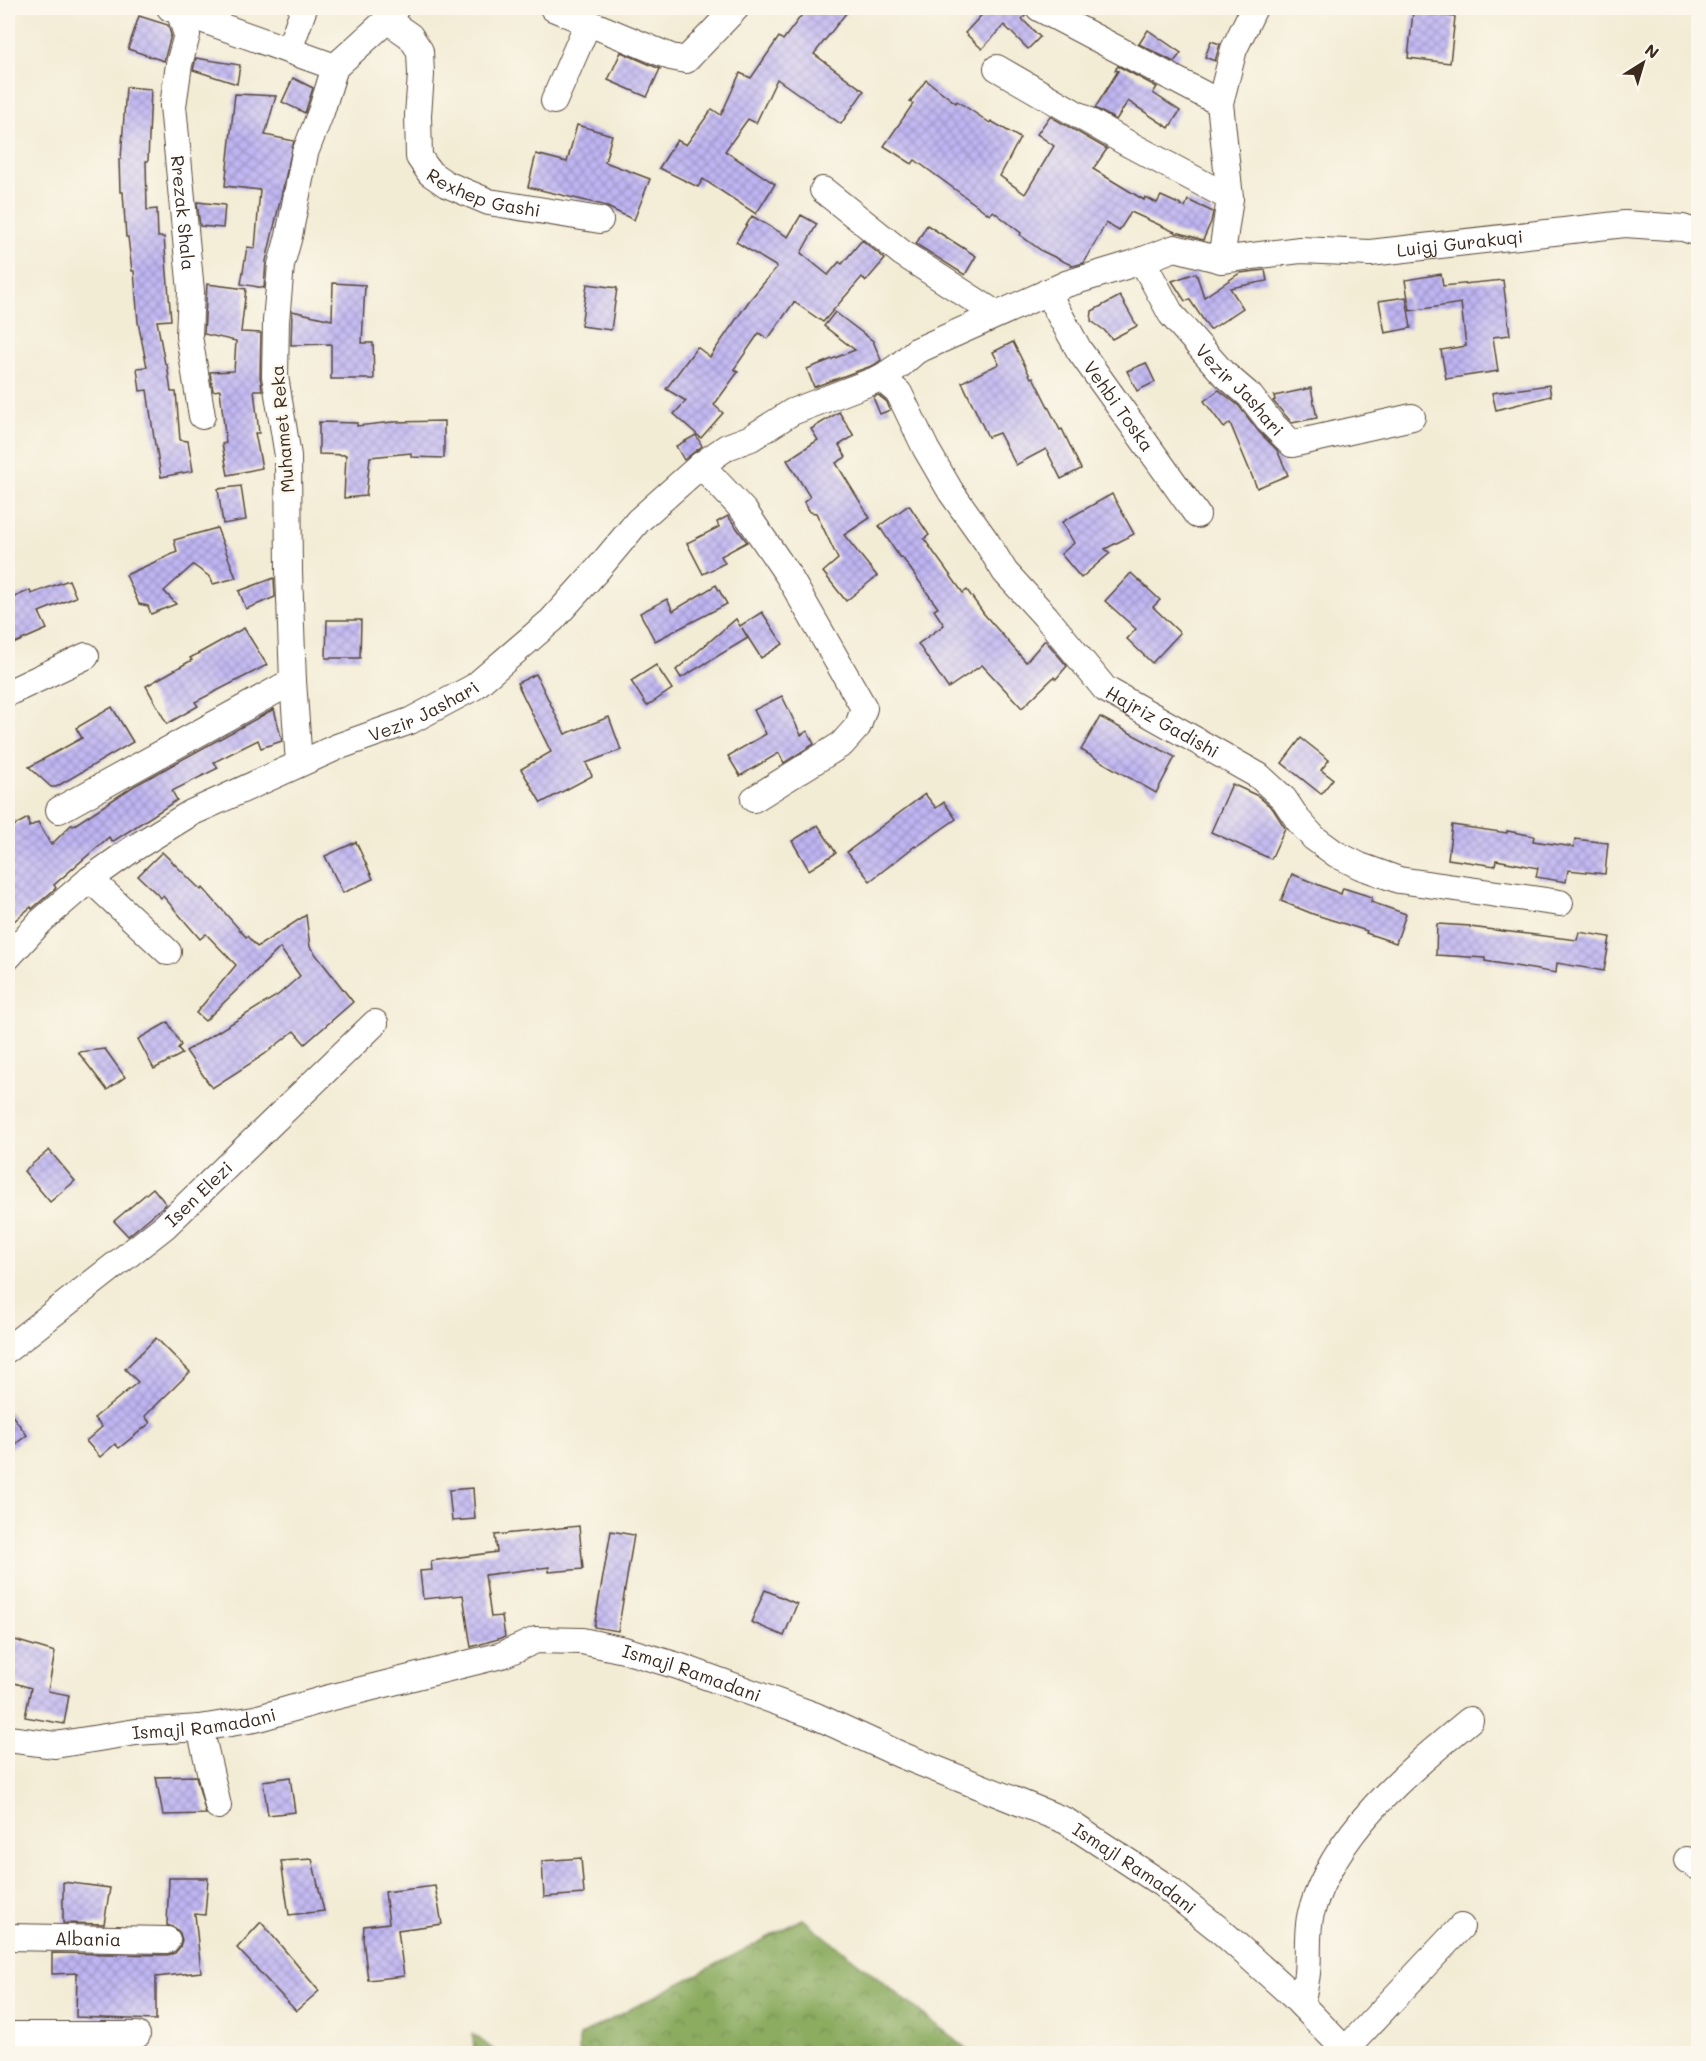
<svg xmlns="http://www.w3.org/2000/svg" width="1706" height="2061" viewBox="0 0 1706 2061" font-family="Mali,sans-serif">
<defs>
<pattern id="forest-crowns" width="20" height="18" patternUnits="userSpaceOnUse" patternTransform="scale(1.5)"><rect width="20" height="18" fill="#8cac60"/><path d="M2 6a3 3 0 1 1 6 0M12 15a3 3 0 1 1 6 0" fill="none" stroke="#748c4f"/></pattern>
<pattern id="building-cross-hatch" width="8" height="8" patternUnits="userSpaceOnUse" patternTransform="scale(1.5)"><rect width="8" height="8" fill="#bfb5f3"/><path d="M0 0l8 8M0 8l8-8" fill="none" stroke="#9c93c4"/></pattern>
</defs>
<rect width="100%" height="100%" fill="#fbf7ec"/>
<filter id="ink" filterUnits="userSpaceOnUse"><feTurbulence type="fractalNoise" baseFrequency=".0167" numOctaves="2"/><feDisplacementMap in="SourceGraphic" scale="12" xChannelSelector="R" yChannelSelector="G"/><feConvolveMatrix kernelMatrix="1 2 1 2 8 2 1 2 1" color-interpolation-filters="sRGB"/></filter>
<filter id="wash" filterUnits="userSpaceOnUse"><feTurbulence type="fractalNoise" baseFrequency=".008" numOctaves="4" result="noise"/><feDisplacementMap in="SourceGraphic" scale="24" xChannelSelector="R" yChannelSelector="G"/><feGaussianBlur stdDeviation="1.35" result="paint"/><feColorMatrix in="noise" values="0 0 0 0 0 0 0 0 0 0 0 0 0 0 0 0 0 1.4 0 .05"/><feComposite in="paint" operator="in"/></filter>
<g filter="url(#wash)">
<rect width="100%" height="100%" fill="#f3ecd5"/>
<g fill="url(#forest-crowns)" stroke="#646b3f" stroke-width="1.5">
<polygon points="803,1919 972,2053 579,2053 579,2036"/>
<polygon points="473,2034 498,2053 474,2053"/>
</g>
<g id="blocks">
<g fill="url(#building-cross-hatch)">
<polygon points="807,8 850,8 814,54 864,91 841,124 777,79 756,123 748,119 725,151 775,184 756,214 703,179 698,187 659,168 677,140 686,145 712,109 721,115 740,73 751,78 779,37 783,40"/>
<polygon points="986,8 1024,8 1026,15 1022,19 1040,37 1028,49 1004,25 982,49 965,33 987,9"/>
<polygon points="1413,12 1455,17 1450,63 1408,58"/>
<polygon points="139,16 168,25 171,35 164,61 128,49"/>
<polygon points="1148,30 1181,53 1174,62 1139,44"/>
<polygon points="1211,41 1220,44 1215,61 1205,57"/>
<polygon points="621,52 660,69 647,97 608,80"/>
<polygon points="196,58 240,65 237,84 193,70"/>
<polygon points="1118,66 1157,87 1153,93 1180,111 1169,128 1128,101 1116,120 1095,108 1118,71 1115,70"/>
<polygon points="293,78 313,88 305,113 282,102"/>
<polygon points="926,80 956,103 957,101 990,123 991,121 1020,138 1000,176 1025,194 1054,146 1037,134 1050,116 1107,149 1093,169 1144,200 1145,197 1157,203 1161,196 1185,207 1188,200 1213,212 1211,222 1203,240 1180,233 1177,233 1131,212 1119,231 1106,223 1084,263 1073,266 1042,251 1020,235 1021,233 993,211 990,215 915,160 912,164 884,146 913,104 910,102"/>
<polygon points="126,87 151,89 148,161 146,161 147,210 157,209 158,237 164,237 171,320 157,321 165,364 167,364 171,392 176,392 180,440 188,441 193,471 161,477 156,445 155,445 147,390 140,391 137,368 147,367 138,322 134,271 132,271 128,237 126,237 123,192 120,192 119,159 121,159"/>
<polygon points="235,94 276,96 265,135 294,141 266,261 264,288 241,284 247,247 255,248 260,190 225,186"/>
<polygon points="577,125 612,135 605,162 650,179 634,220 603,205 528,187 536,154 567,162"/>
<polygon points="197,202 225,205 223,228 200,226"/>
<polygon points="801,215 817,224 801,253 828,275 839,262 842,264 862,240 885,259 866,281 862,277 823,322 794,302 768,339 759,333 734,369 738,372 714,405 723,413 701,438 674,414 686,401 666,389 697,347 710,357 749,301 777,267 736,242 752,216 788,237"/>
<polygon points="927,225 976,256 965,275 916,244"/>
<polygon points="1265,270 1267,281 1230,288 1243,308 1210,330 1190,300 1185,301 1172,281 1196,273 1204,297 1240,273"/>
<polygon points="1441,274 1443,286 1503,280 1510,335 1493,337 1498,371 1446,379 1441,350 1466,346 1461,303 1410,311 1405,280"/>
<polygon points="333,283 365,285 362,343 373,343 374,379 331,379 331,344 291,345 292,311 332,320"/>
<polygon points="207,284 246,289 241,332 261,333 260,376 262,390 254,390 259,433 255,433 262,468 228,475 222,444 226,443 220,390 213,391 210,372 234,371 236,341 204,334"/>
<polygon points="587,284 617,288 611,330 581,326"/>
<polygon points="1120,296 1137,326 1112,339 1104,330 1091,321 1092,311"/>
<polygon points="1406,297 1411,328 1385,333 1379,301"/>
<polygon points="835,312 873,341 881,360 874,365 814,387 807,369 855,350 824,326"/>
<polygon points="1013,342 1031,378 1033,377 1060,430 1062,429 1081,469 1061,479 1046,449 1016,465 999,433 988,437 962,382 999,364 993,352"/>
<polygon points="1146,363 1155,382 1137,391 1127,371"/>
<polygon points="1549,385 1551,396 1496,410 1492,393"/>
<polygon points="1311,388 1317,418 1292,423 1273,401 1275,400 1274,396"/>
<polygon points="1219,390 1239,406 1259,432 1277,450 1288,475 1257,488 1230,423 1224,428 1204,401"/>
<polygon points="878,395 887,402 890,410 880,414 873,397"/>
<polygon points="839,412 854,436 839,445 846,457 836,463 870,518 844,535 877,576 846,601 823,572 838,559 816,513 810,512 804,502 810,497 787,460 818,440 811,429"/>
<polygon points="444,421 444,458 411,457 411,453 370,457 366,496 344,498 346,455 319,454 319,422 357,423 357,426 393,422"/>
<polygon points="696,435 702,446 684,460 676,446"/>
<polygon points="241,486 246,520 223,524 218,489"/>
<polygon points="1112,494 1134,534 1105,549 1110,553 1081,578 1061,554 1074,543 1062,522"/>
<polygon points="909,505 929,535 924,539 963,593 967,590 984,614 1026,662 1045,640 1067,666 1056,679 1054,677 1022,708 982,665 948,688 918,644 944,625 934,610 938,608 902,557 900,558 879,526"/>
<polygon points="728,516 747,542 721,556 725,563 703,574 687,543 719,527 717,522"/>
<polygon points="217,528 236,578 213,584 210,577 193,565 164,591 176,604 151,614 148,606 139,604 126,575 177,552 174,540"/>
<polygon points="1131,573 1160,600 1153,607 1180,633 1152,663 1127,639 1136,629 1105,601"/>
<polygon points="274,578 275,597 246,609 239,591"/>
<polygon points="69,580 76,597 39,612 47,629 8,646 8,600 30,590 31,594"/>
<polygon points="716,585 727,604 655,641 640,613 667,599 673,611"/>
<polygon points="762,612 783,644 761,658 742,628 748,638 681,678 676,670 736,619 740,626"/>
<polygon points="327,620 361,620 360,658 326,658"/>
<polygon points="244,628 267,665 195,702 198,706 167,724 146,686 192,660 190,658"/>
<polygon points="656,665 672,689 647,706 631,681"/>
<polygon points="536,674 565,734 609,717 621,750 586,763 592,776 541,803 521,769 551,752 517,683"/>
<polygon points="782,696 801,735 807,731 814,744 784,763 779,753 740,776 728,756 766,734 754,710"/>
<polygon points="112,707 133,742 56,787 51,787 29,767 82,738 76,728"/>
<polygon points="274,709 282,741 261,748 258,740 214,762 218,768 172,791 177,800 112,842 109,837 54,885 56,888 32,909 31,907 8,926 8,829 28,818 29,827 38,822 51,845 72,824 73,826 134,786"/>
<polygon points="1100,717 1175,757 1156,793 1081,750"/>
<polygon points="1301,738 1329,760 1321,770 1333,779 1321,794 1282,763"/>
<polygon points="1232,784 1258,796 1273,809 1285,828 1271,859 1211,832"/>
<polygon points="925,794 936,808 944,802 956,819 916,847 915,846 870,881 847,852"/>
<polygon points="818,825 836,853 809,870 792,841"/>
<polygon points="1452,825 1507,833 1507,831 1534,836 1533,841 1574,847 1575,839 1608,843 1605,874 1568,870 1566,882 1536,877 1538,868 1496,860 1495,866 1448,859"/>
<polygon points="356,842 373,879 343,893 325,856"/>
<polygon points="162,852 201,890 203,888 246,937 247,936 257,947 306,915 310,947 353,1002 305,1044 294,1031 265,1054 212,1088 186,1051 278,995 300,976 280,948 205,1021 196,1013 236,965 206,934 200,939 163,896 161,898 138,876"/>
<polygon points="1292,874 1341,894 1343,888 1372,897 1371,902 1406,914 1396,943 1366,933 1367,931 1313,914 1281,901"/>
<polygon points="1437,924 1470,926 1470,927 1577,940 1579,932 1610,937 1604,971 1557,963 1556,973 1485,961 1485,958 1436,955"/>
<polygon points="168,1022 181,1045 178,1048 182,1054 154,1069 138,1039"/>
<polygon points="105,1049 125,1077 107,1090 78,1052"/>
<polygon points="49,1150 75,1181 50,1202 24,1171"/>
<polygon points="153,1188 166,1204 128,1236 114,1221"/>
<polygon points="156,1338 190,1372 145,1416 150,1423 119,1448 115,1444 100,1457 86,1441 102,1427 94,1418 138,1382 125,1369"/>
<polygon points="8,1410 27,1435 8,1450"/>
<polygon points="473,1488 475,1519 452,1521 449,1490"/>
<polygon points="579,1526 583,1569 549,1572 549,1567 485,1575 491,1617 502,1616 505,1637 471,1647 463,1595 423,1599 420,1571 432,1570 431,1561 497,1552 495,1535"/>
<polygon points="611,1531 634,1535 618,1631 594,1627"/>
<polygon points="765,1590 797,1604 784,1636 751,1622"/>
<polygon points="8,1638 55,1652 48,1691 69,1695 64,1724 25,1717 31,1688 8,1681"/>
<polygon points="196,1776 206,1814 163,1815 156,1777"/>
<polygon points="290,1777 295,1812 268,1815 263,1781"/>
<polygon points="581,1858 584,1894 544,1897 542,1861"/>
<polygon points="312,1859 324,1911 289,1915 281,1861"/>
<polygon points="169,1878 208,1878 205,1915 195,1914 201,1972 156,1977 156,2020 76,2017 77,1973 52,1974 52,1953 167,1955 175,1953 180,1947 182,1940 180,1933 175,1928 167,1925"/>
<polygon points="63,1882 110,1888 104,1924 63,1923"/>
<polygon points="435,1886 442,1924 398,1930 404,1976 368,1980 363,1939 364,1926 389,1923 385,1892"/>
<polygon points="261,1922 319,1991 296,2011 237,1948"/>
</g>
</g>
</g>
<g filter="url(#ink)">
<use href="#blocks" fill-opacity="0" stroke="#574739" stroke-width="1.5"/>
<g fill="none" stroke-linecap="round" stroke-linejoin="round">
<g stroke="#574739" stroke-width="28">
<g id="street">
<polyline points="170,8 335,67"/>
<polyline points="553,8 671,57 686,60 736,8"/>
<polyline points="1039,8 1220,103"/>
<path id="s1" d="M179 10 187 35 179 64 173 106 191 291 189 336 202 416"/>
<path id="s2" d="M387 20 410 36 420 51 421 75 418 115 419 157 430 173 446 184 489 202 600 220"/>
<polyline points="289,50 304,8"/>
<polyline points="335,67 387,20 396,8"/>
<polyline points="997,68 1125,142 1230,198"/>
<polyline points="554,101 588,23"/>
<polyline points="823,190 902,253 996,314"/>
<path id="s3" d="M1142 260 1171 314 1222 372 1250 396 1271 423 1292 444 1412 417"/>
<path id="s4" d="M1221 260 1300 250 1370 253 1625 224 1683 228 1698 233"/>
<path id="s5" d="M1047 292 1079 350 1197 515"/>
<path id="s6" d="M881 378 899 393 926 449 951 492 986 541 1005 572 1046 617 1105 689 1259 776 1284 799 1298 820 1314 838 1336 854 1360 866 1399 880 1560 903"/>
<polyline points="701,465 745,512 788,575 864,708 858,726 842,744 754,799"/>
<polyline points="8,693 86,656"/>
<polyline points="299,763 293,681 289,572 288,456 275,376 276,321 281,265 289,236 305,153 321,112 335,67"/>
<polyline points="59,810 293,681"/>
<polyline points="90,879 168,952"/>
<path id="s7" d="M8 957 40 922 90 879 131 850 191 813 337 747 410 721 474 687 552 620 598 569 638 521 701 465 727 447 751 438 792 412 881 378 900 365 916 351 1066 284 1132 264 1175 248 1221 260 1230 198 1220 103 1234 49 1254 8"/>
<path id="s8" d="M8 1349 165 1226 375 1023"/>
<polyline points="200,1728 218,1806"/>
<path id="s9" d="M8 1739 55 1745 136 1732 200 1728 255 1719 329 1698 502 1655 536 1640 582 1641 624 1650 678 1666 816 1716 901 1755 1066 1821 1162 1884 1221 1931 1293 1996 1349 2054"/>
<polyline points="1687,1860 1698,1867"/>
<path id="s10" d="M8 1937 167 1940"/>
<path d="M1301 2004C1303 1994 1306 1983 1307 1973 1309 1953 1306 1931 1311 1913 1334 1832 1407 1772 1470 1720"/>
<polyline points="8,2035 137,2035"/>
<polyline points="1346,2049 1461,1927"/>
</g>
</g>
<use href="#street" stroke="#fff" stroke-width="26"/>
</g>
</g>
<g text-anchor="middle" dominant-baseline="central" stroke-width="5" stroke-linejoin="round" paint-order="stroke">
<g font-size="18" fill="#3b2a1e" stroke="#fbf7ec">
<text stroke="none"><textPath href="#s2" startOffset="230">Rexhep Gashi</textPath></text>
<text stroke="none"><textPath href="#s1" startOffset="206">Rrezak Shala</textPath></text>
<text stroke="none"><textPath href="#s4" startOffset="240">Luigj Gurakuqi</textPath></text>
<text stroke="none"><textPath href="#s3" startOffset="164">Vezir Jashari</textPath></text>
<text stroke="none"><textPath href="#s5" startOffset="135">Vehbi Toska</textPath></text>
<text transform="translate(282 429) rotate(-95)">Muhamet Reka</text>
<text stroke="none"><textPath href="#s7" startOffset="488">Vezir Jashari</textPath></text>
<text stroke="none"><textPath href="#s6" startOffset="452">Hajriz Gadishi</textPath></text>
<text stroke="none"><textPath href="#s8" startOffset="246">Isen Elezi</textPath></text>
<text stroke="none"><textPath href="#s9" startOffset="702">Ismajl Ramadani</textPath></text>
<text stroke="none"><textPath href="#s9" startOffset="198">Ismajl Ramadani</textPath></text>
<text stroke="none"><textPath href="#s9" startOffset="1188">Ismajl Ramadani</textPath></text>
<text stroke="none"><textPath href="#s10" startOffset="80">Albania</textPath></text>
</g>
</g>
<rect width="1706" height="2061" fill="none" stroke="#fbf7ec" stroke-width="30"/>
<g transform="translate(1643 63) rotate(37)" stroke="#fbf7ec" stroke-width="4.5" paint-order="stroke">
<path d="M0-4.5L10 22L0 15L-10 22Z" fill="#3b2a1e"/>
<text y="-9" font-size="16" font-weight="bold" text-anchor="middle" fill="#3b2a1e">N</text>
</g>
</svg>
